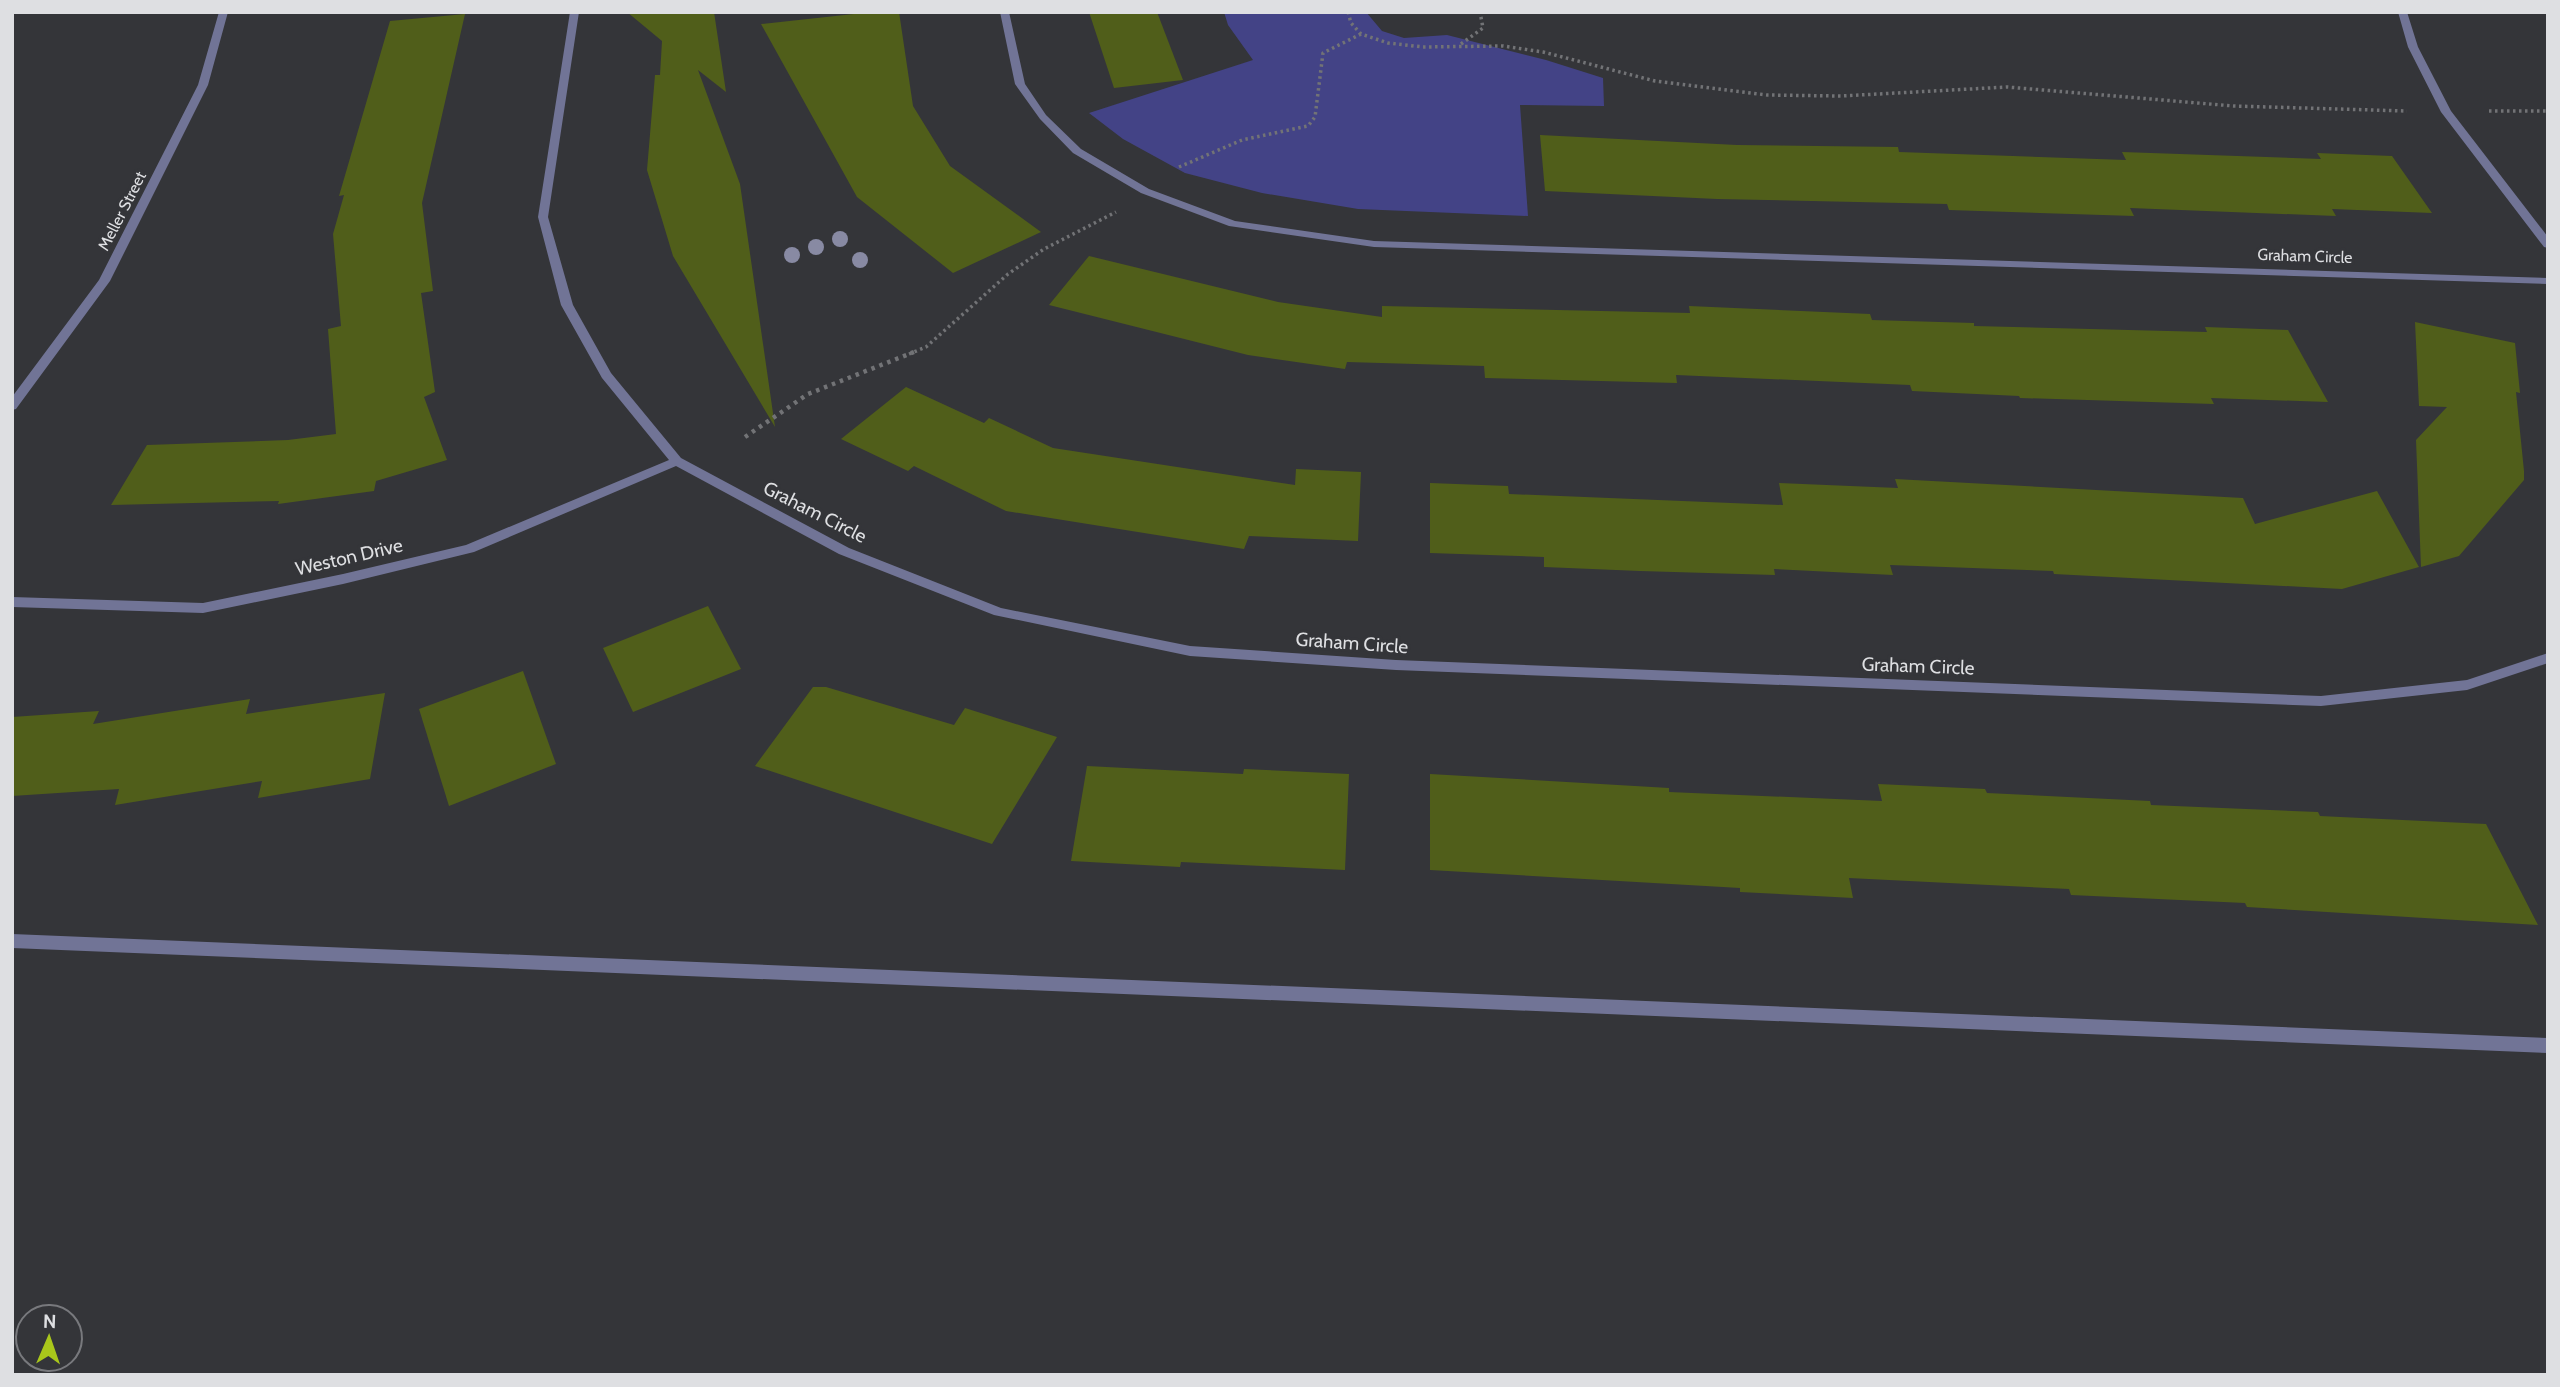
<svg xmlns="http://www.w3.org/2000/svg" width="2560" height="1387" viewBox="0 0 2560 1387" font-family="Cabin,sans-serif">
<rect width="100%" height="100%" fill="#343539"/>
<polygon fill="#434386" points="1224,12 1366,12 1382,31 1404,38 1447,35 1546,60 1603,78 1604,106 1520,105 1528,216 1358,209 1262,193 1185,173 1123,139 1089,113 1253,60 1228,25"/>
<g fill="#505e1a">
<polygon points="627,12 714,12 726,92 698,70 740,184 775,427 673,256 647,170 655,75 660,75 662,41"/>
<polygon points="872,12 899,12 913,106 950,166 1041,232 953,273 857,197 761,24"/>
<polygon points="1089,12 1157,12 1183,80 1114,88"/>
<polygon points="465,14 422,203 433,291 421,293 435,392 424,397 447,460 376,481 374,491 278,504 279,501 111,505 147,445 288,440 336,434 328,329 341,326 333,234 344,195 339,196 390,21"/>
<polygon points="1540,135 1737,145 1898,147 1899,152 2126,160 2122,152 2321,159 2317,153 2392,156 2432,213 2332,209 2336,216 2130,208 2134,216 1949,210 1947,204 1717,199 1545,191"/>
<polygon points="1089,256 1278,302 1382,317 1382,306 1690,313 1689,306 1870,314 1872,320 1974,323 1974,326 2207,332 2205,327 2288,330 2328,402 2211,398 2214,404 2020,398 2019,396 1912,391 1910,385 1676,375 1677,383 1485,378 1484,366 1347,362 1345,369 1248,355 1049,305"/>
<polygon points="2415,322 2515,343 2520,393 2516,392 2524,471 2524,480 2459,556 2421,567 2416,440 2447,407 2419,406"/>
<polygon points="906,387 984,423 989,418 1053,448 1295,485 1296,469 1361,472 1358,541 1249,536 1244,549 1006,511 914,466 908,471 841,439"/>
<polygon points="1895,479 2243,498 2255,524 2377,491 2419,567 2342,589 2054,574 2053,571 1890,565 1893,575 1774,569 1775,575 1640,571 1544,567 1544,557 1430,553 1430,483 1508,486 1509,494 1783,505 1779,483 1898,488"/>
<polygon points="708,606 741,669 633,712 603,648"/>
<polygon points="523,671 556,764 449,806 419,709"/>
<polygon points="813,687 826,687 954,725 965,708 1057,737 992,844 755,766"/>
<polygon points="385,693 370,779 258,798 262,781 115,805 119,789 12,796 12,717 99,711 93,724 250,699 246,714"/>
<polygon points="1087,766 1243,774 1244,769 1349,774 1345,870 1181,862 1180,867 1071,861"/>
<polygon points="1430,774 1669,788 1669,792 1882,801 1878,784 1985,789 1987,793 2150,801 2151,805 2318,812 2320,816 2486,824 2538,925 2247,907 2245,903 2071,895 2069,889 1849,878 1853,898 1740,892 1740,888 1430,870"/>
</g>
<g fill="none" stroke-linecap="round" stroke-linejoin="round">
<g stroke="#727376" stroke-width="3.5" stroke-dasharray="2.5 3.5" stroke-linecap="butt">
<polyline points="1348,12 1351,23 1361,34 1388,43 1423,47 1503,46 1543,52 1655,81 1767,95 1841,96 2007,87 2234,106 2407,111"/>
<polyline points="1461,44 1483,28 1480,12"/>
<polyline points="2489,111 2548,111"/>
<polyline points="1179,167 1242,140 1308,126 1315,117 1323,53 1361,34"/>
<polyline points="909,354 926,347 1008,274 1044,249 1116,212"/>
</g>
<polyline stroke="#727376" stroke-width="4.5" stroke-dasharray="3.5 5" stroke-linecap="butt" points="745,437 808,394 914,352"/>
<polygon fill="#717496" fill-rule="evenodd" points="12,934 2548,1038 2548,1053 12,948"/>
<g fill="#717496" fill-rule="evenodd">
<polygon points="219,12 228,12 208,85 110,281 16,409 12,410 12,397 99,280 198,85"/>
<polygon points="570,12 579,12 548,217 573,305 611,373 681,458 849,548 1001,608 1190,646 1396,660 2321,696 2467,680 2548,653 2548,663 2467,690 2321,706 1396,670 1190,656 994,615 839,554 676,466 474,552 343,584 203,613 12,607 12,597 203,603 343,574 466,545 669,460 602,378 561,305 538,217"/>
<polygon points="1000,12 1009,12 1025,84 1046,115 1081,149 1149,189 1235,221 1374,241 2548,278 2548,284 1374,247 1229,226 1141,193 1073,153 1040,119 1015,84"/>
<polygon points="2398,12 2407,12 2418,47 2451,111 2548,237 2548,248 2544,247 2441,112 2408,47"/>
</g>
</g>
<g fill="#888aa3">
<circle cx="840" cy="239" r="8"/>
<circle cx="816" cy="247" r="8"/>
<circle cx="792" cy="255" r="8"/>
<circle cx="860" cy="260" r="8"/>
</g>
<g text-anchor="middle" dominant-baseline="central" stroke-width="6" stroke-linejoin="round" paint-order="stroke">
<g font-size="16" fill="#dedfe2" stroke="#343539">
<text transform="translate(122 211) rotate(-63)">Meller Street</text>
<text transform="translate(2305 256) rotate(2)">Graham Circle</text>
</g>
<g font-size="19" fill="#dedfe2" stroke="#343539">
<text transform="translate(815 512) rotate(27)">Graham Circle</text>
<text transform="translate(349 557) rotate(-13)">Weston Drive</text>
<text transform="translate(1352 643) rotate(4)">Graham Circle</text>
<text transform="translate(1918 666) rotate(2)">Graham Circle</text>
</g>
</g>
<rect width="2560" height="1387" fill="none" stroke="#dedfe2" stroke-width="28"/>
<g transform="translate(49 1338) rotate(2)"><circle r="33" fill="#343539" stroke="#78797d" stroke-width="2"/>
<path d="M0-5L12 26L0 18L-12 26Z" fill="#a9c71b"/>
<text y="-10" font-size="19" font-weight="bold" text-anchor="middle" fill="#dedfe2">N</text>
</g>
</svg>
